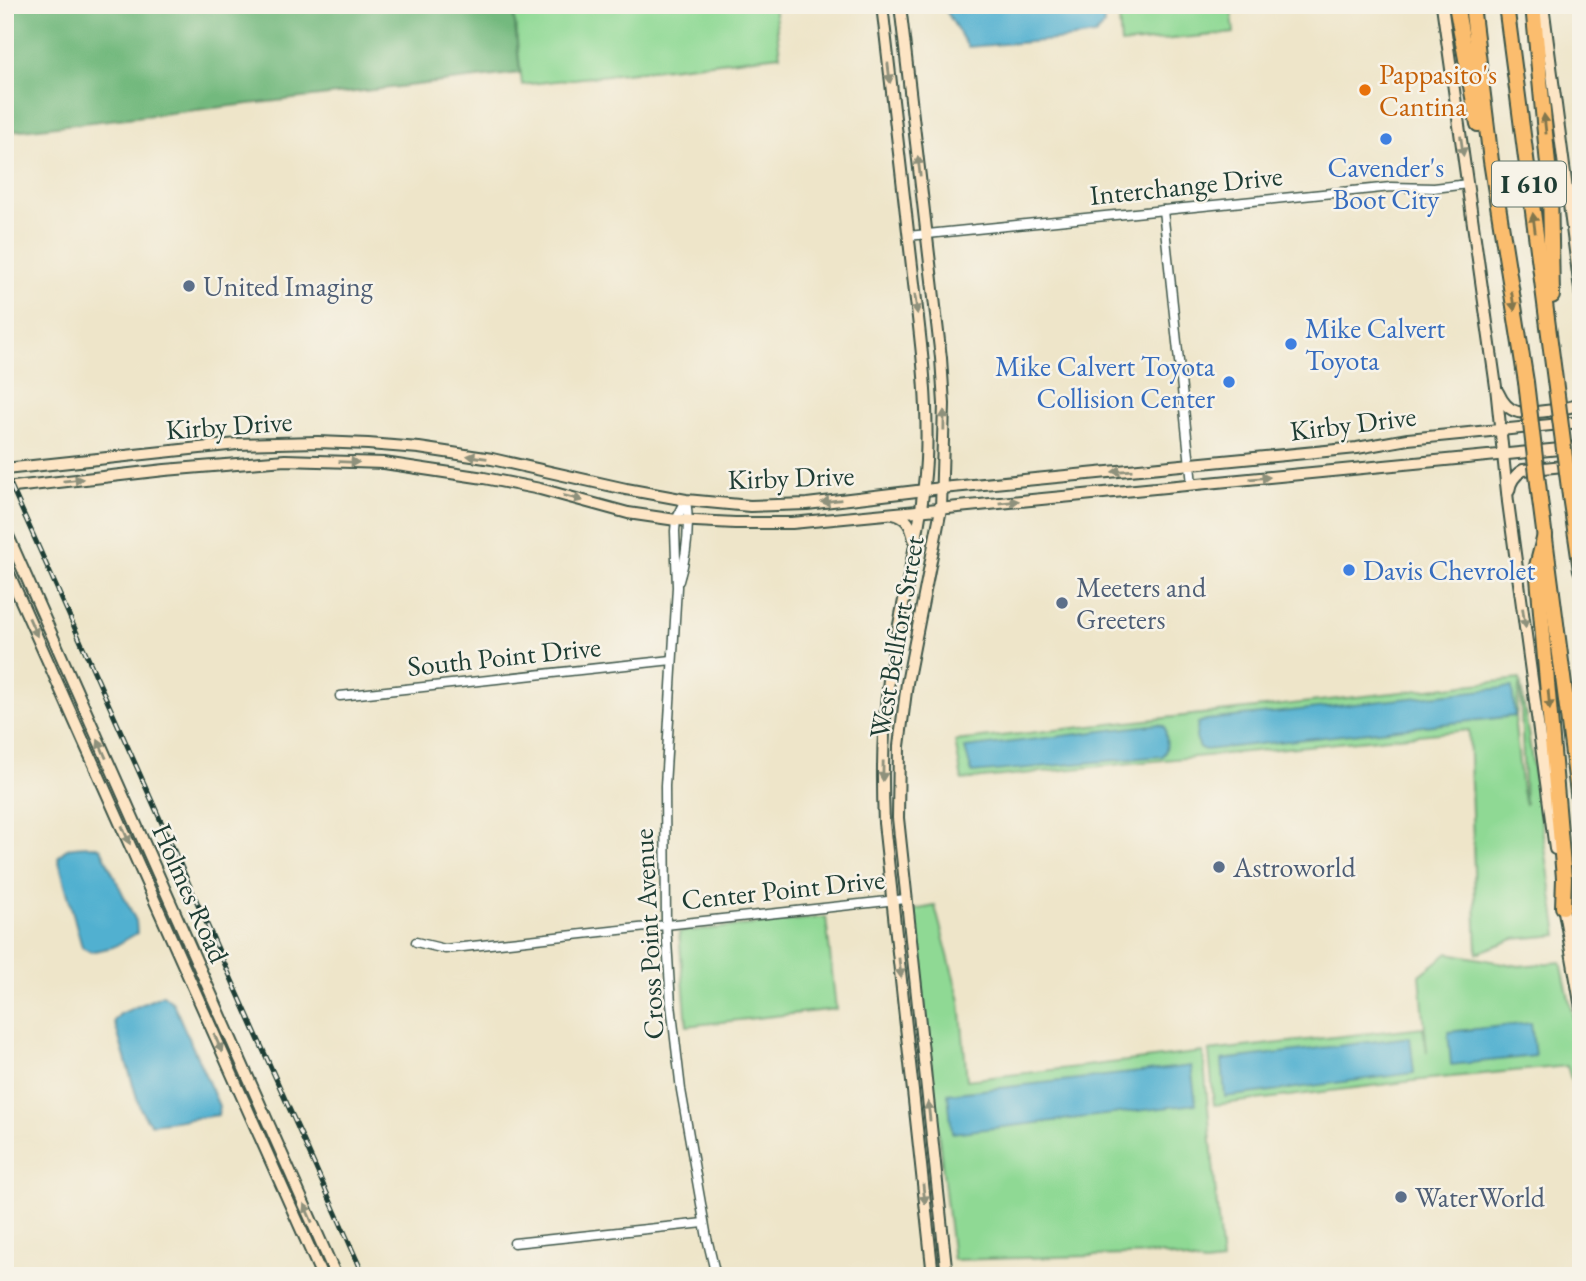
<svg xmlns="http://www.w3.org/2000/svg" width="1586" height="1281" viewBox="0 0 1586 1281" font-family="'EB Garamond',serif">
<rect width="100%" height="100%" fill="#f7f3e8"/>
<filter id="ink" filterUnits="userSpaceOnUse"><feTurbulence type="fractalNoise" baseFrequency=".0143" numOctaves="2"/><feDisplacementMap in="SourceGraphic" scale="14" xChannelSelector="R" yChannelSelector="G"/><feConvolveMatrix kernelMatrix="1 2 1 2 8 2 1 2 1" color-interpolation-filters="sRGB"/></filter>
<filter id="wash" filterUnits="userSpaceOnUse"><feTurbulence type="fractalNoise" baseFrequency=".00686" numOctaves="4" result="noise"/><feDisplacementMap in="SourceGraphic" scale="28" xChannelSelector="R" yChannelSelector="G"/><feGaussianBlur stdDeviation="1.57" result="paint"/><feColorMatrix in="noise" values="0 0 0 0 0 0 0 0 0 0 0 0 0 0 0 0 0 1.4 0 .05"/><feComposite in="paint" operator="in"/></filter>
<g filter="url(#wash)">
<rect width="100%" height="100%" fill="#eee5c9"/>
<g fill="#8fd994" stroke="#578b64" stroke-width="2" fill-rule="evenodd">
<polygon points="513,5 774,5 780,55 522,85"/>
<polygon points="1118,5 1231,5 1234,33 1121,44"/>
<path d="M1520 679 1558 935 1514 939 1477 953 1469 730 962 780 955 741ZM1519 686H1520L1525 805 1522 791 1515 726Z"/>
<polygon points="935,906 960,1001 967,1080 1203,1052 1222,1262 1204,1264 1160,1254 953,1260 913,910"/>
<polygon points="826,917 836,1009 687,1026 679,932"/>
<polygon points="1448,953 1519,966 1561,962 1581,1054 1581,1111 1567,1066 1430,1079 1214,1105 1209,1051 1423,1027 1427,1052 1420,975"/>
</g>
<polygon fill="#73b97e" stroke="#497b59" stroke-width="2" points="5,5 513,5 520,73 5,132"/>
<g fill="#51b0d0" stroke="#387682" stroke-width="2">
<polygon points="948,5 1103,5 1104,25 1095,35 1066,39 968,47 946,11"/>
<polygon points="1512,687 1515,716 1205,750 1200,748 1196,737 1198,723 1206,720"/>
<path d="M1159 724 1165 727C1166 737 1169 748 1163 756L972 773 965 748Z"/>
<path d="M94 846 101 849 136 921 137 933 113 947 91 952 82 947 58 858C66 844 79 847 94 846Z"/>
<polygon points="163,995 173,1003 219,1106 218,1115 152,1124 147,1120 140,1108 114,1021 120,1014"/>
<polygon points="1531,1023 1535,1056 1451,1065 1448,1032"/>
<polygon points="1410,1037 1414,1073 1225,1097 1222,1060"/>
<polygon points="1191,1066 1196,1104 952,1133 948,1094"/>
</g>
</g>
<g filter="url(#ink)">
<g fill="none" stroke-linecap="round" stroke-linejoin="round">
<g stroke="#3e564a" stroke-width="11">
<g id="minor">
<polyline points="1163,210 1192,484"/>
<polyline points="908,236 1372,189 1391,187 1434,188 1468,184"/>
<polyline points="686,500 676,520 675,531 677,587 665,786 666,925 671,1004 681,1090 707,1238 716,1276"/>
<path d="M679 581C687 555 690 527 686 500"/>
<polyline points="340,696 672,660"/>
<polyline points="416,942 445,949 906,899"/>
<polyline points="514,1243 704,1223"/>
</g>
</g>
<g stroke="#3e564a" stroke-width="14">
<g id="secondary">
<path d="M882 5C892 95 902 185 913 275 920 336 929 398 926 460 922 534 900 607 889 680 882 728 882 776 884 823L933 1276"/>
<polyline points="900,5 941,358 944,404 941,509 907,683 899,746 898,818 947,1276"/>
<polyline points="1442,5 1496,387 1508,502 1555,849"/>
<polyline points="1543,5 1581,297"/>
<path d="M1498 392C1502 401 1508 410 1518 412 1530 414 1571 409 1581 403"/>
<polyline points="5,469 237,444 318,442 368,444 419,448 492,459 626,489 686,500 750,506 807,504 942,488 1357,448 1408,439 1581,422"/>
<polyline points="5,488 165,470 285,460 384,463 484,478 540,489 628,513 676,520 735,523 792,523 1581,447"/>
<path d="M1509 491C1510 481 1515 475 1523 470L1574 465 1581 466"/>
<path d="M893 514C907 517 911 525 914 539"/>
<polyline points="5,529 336,1276"/>
<polyline points="5,565 322,1276"/>
<polyline points="1562,900 1581,1008"/>
</g>
</g>
<g stroke="#3e564a" stroke-width="18">
<g id="motorway">
<polyline points="1456,5 1478,124"/>
<polyline points="1472,5 1491,161 1526,382"/>
<polyline points="1506,5 1555,380"/>
<polyline points="1533,5 1550,186 1552,296"/>
<polyline points="1570,496 1581,570"/>
<polyline points="1540,500 1581,816"/>
<polyline points="1545,535 1537,566 1564,878 1563,907"/>
</g>
</g>
<use href="#minor" stroke="#fff" stroke-width="8"/>
<use href="#secondary" stroke="#fde5c5" stroke-width="10"/>
<use href="#motorway" stroke="#fbbd6e" stroke-width="14"/>
<g stroke="#1f3d34" stroke-width="5">
<polyline id="rail" points="5,472 364,1276"/>
</g>
<use href="#rail" stroke="#f7f3e8" stroke-width="2.5" stroke-dasharray="8" stroke-linecap="butt"/>
<g stroke="#3e564a" stroke-width="18" stroke-linecap="butt">
<g id="motorway-bridge">
<polyline points="1555,380 1570,496"/>
<polyline points="1526,382 1540,500"/>
</g>
</g>
<use href="#motorway-bridge" stroke="#fbbd6e" stroke-width="14"/>
</g>
<defs><path id="oneway-solid" d="M-6-.8H1V-3.2L6.5 0L1 3.2V.8H-6Z" transform="scale(1.75)"/></defs>
<g fill="#8e917c">
<use href="#oneway-solid" transform="translate(889 73) rotate(83)"/>
<use href="#oneway-solid" transform="translate(1462 146) rotate(82)"/>
<use href="#oneway-solid" transform="translate(919 166) rotate(-97)"/>
<use href="#oneway-solid" transform="translate(916 304) rotate(83)"/>
<use href="#oneway-solid" transform="translate(944 420) rotate(-89)"/>
<use href="#oneway-solid" transform="translate(477 457) rotate(-172)"/>
<use href="#oneway-solid" transform="translate(349 462) rotate(2)"/>
<use href="#oneway-solid" transform="translate(1122 471) rotate(175)"/>
<use href="#oneway-solid" transform="translate(1260 478) rotate(-5)"/>
<use href="#oneway-solid" transform="translate(73 480) rotate(-6)"/>
<use href="#oneway-solid" transform="translate(573 498) rotate(15)"/>
<use href="#oneway-solid" transform="translate(831 501) rotate(173)"/>
<use href="#oneway-solid" transform="translate(1009 502) rotate(-6)"/>
<use href="#oneway-solid" transform="translate(1524 618) rotate(82)"/>
<use href="#oneway-solid" transform="translate(33 627) rotate(66)"/>
<use href="#oneway-solid" transform="translate(102 749) rotate(-114)"/>
<use href="#oneway-solid" transform="translate(883 771) rotate(91)"/>
<use href="#oneway-solid" transform="translate(126 835) rotate(66)"/>
<use href="#oneway-solid" transform="translate(900 968) rotate(84)"/>
<use href="#oneway-solid" transform="translate(218 1043) rotate(66)"/>
<use href="#oneway-solid" transform="translate(929 1111) rotate(-96)"/>
<use href="#oneway-solid" transform="translate(924 1194) rotate(84)"/>
<use href="#oneway-solid" transform="translate(308 1213) rotate(-114)"/>
</g>
<g fill="#82774e">
<use href="#oneway-solid" transform="translate(1545 124) rotate(-96)"/>
<use href="#oneway-solid" transform="translate(1534 223) rotate(-97)"/>
<use href="#oneway-solid" transform="translate(1513 301) rotate(81)"/>
<use href="#oneway-solid" transform="translate(1549 700) rotate(85)"/>
</g>
</g>
<circle fill="#e8710a" stroke="#f7f3e8" stroke-width="2.5" cx="1365" cy="90" r="7"/>
<g fill="#3f7fe0" stroke="#f7f3e8" stroke-width="2.5">
<circle cx="1386" cy="139" r="7"/>
<circle cx="1291" cy="344" r="7"/>
<circle cx="1229" cy="382" r="7"/>
<circle cx="1349" cy="570" r="7"/>
</g>
<g fill="#5c6f8a" stroke="#f7f3e8" stroke-width="2.5">
<circle cx="189" cy="286" r="7"/>
<circle cx="1062" cy="603" r="7"/>
<circle cx="1219" cy="867" r="7"/>
<circle cx="1401" cy="1197" r="7"/>
</g>
<g text-anchor="middle" dominant-baseline="central" stroke-width="5" stroke-linejoin="round" paint-order="stroke">
<rect fill="#f7f3e8" stroke="#60746a" stroke-width="2" x="1492" y="161.5" width="74" height="45" rx="5"/>
<g font-size="26" font-weight="bold" fill="#1f3d34">
<text x="1529" y="184">I 610</text>
</g>
<g font-size="28" fill="#c56008" stroke="#f7f3e8" text-anchor="start">
<text x="1379" y="74">Pappasito's<tspan x="1379" dy="32">Cantina</tspan></text>
</g>
<g font-size="28" fill="#366cbe" stroke="#f7f3e8" text-anchor="start">
<text x="1386" y="167" text-anchor="middle">Cavender's<tspan x="1386" dy="32">Boot City</tspan></text>
<text x="1305" y="328">Mike Calvert<tspan x="1305" dy="32">Toyota</tspan></text>
<text x="1215" y="366" text-anchor="end">Mike Calvert Toyota<tspan x="1215" dy="32">Collision Center</tspan></text>
<text x="1363" y="570">Davis Chevrolet</text>
</g>
<g font-size="28" fill="#1f3d34" stroke="#f7f3e8">
<text transform="translate(1186 185) rotate(-6)">Interchange Drive</text>
<text transform="translate(1353 423) rotate(-7)">Kirby Drive</text>
<text transform="translate(229 425) rotate(-4)">Kirby Drive</text>
<text transform="translate(791 477) rotate(-2)">Kirby Drive</text>
<text transform="translate(896 637) rotate(-80)">West Bellfort Street</text>
<text transform="translate(504 656) rotate(-6)">South Point Drive</text>
<text transform="translate(783 889) rotate(-6)">Center Point Drive</text>
<text transform="translate(191 893) rotate(66)">Holmes Road</text>
<text transform="translate(648 934) rotate(-93)">Cross Point Avenue</text>
</g>
<g font-size="28" fill="#4e5e75" stroke="#f7f3e8" text-anchor="start">
<text x="203" y="286">United Imaging</text>
<text x="1076" y="587">Meeters and<tspan x="1076" dy="32">Greeters</tspan></text>
<text x="1233" y="867">Astroworld</text>
<text x="1415" y="1197">WaterWorld</text>
</g>
</g>
<rect width="1586" height="1281" fill="none" stroke="#f7f3e8" stroke-width="28"/>
</svg>
